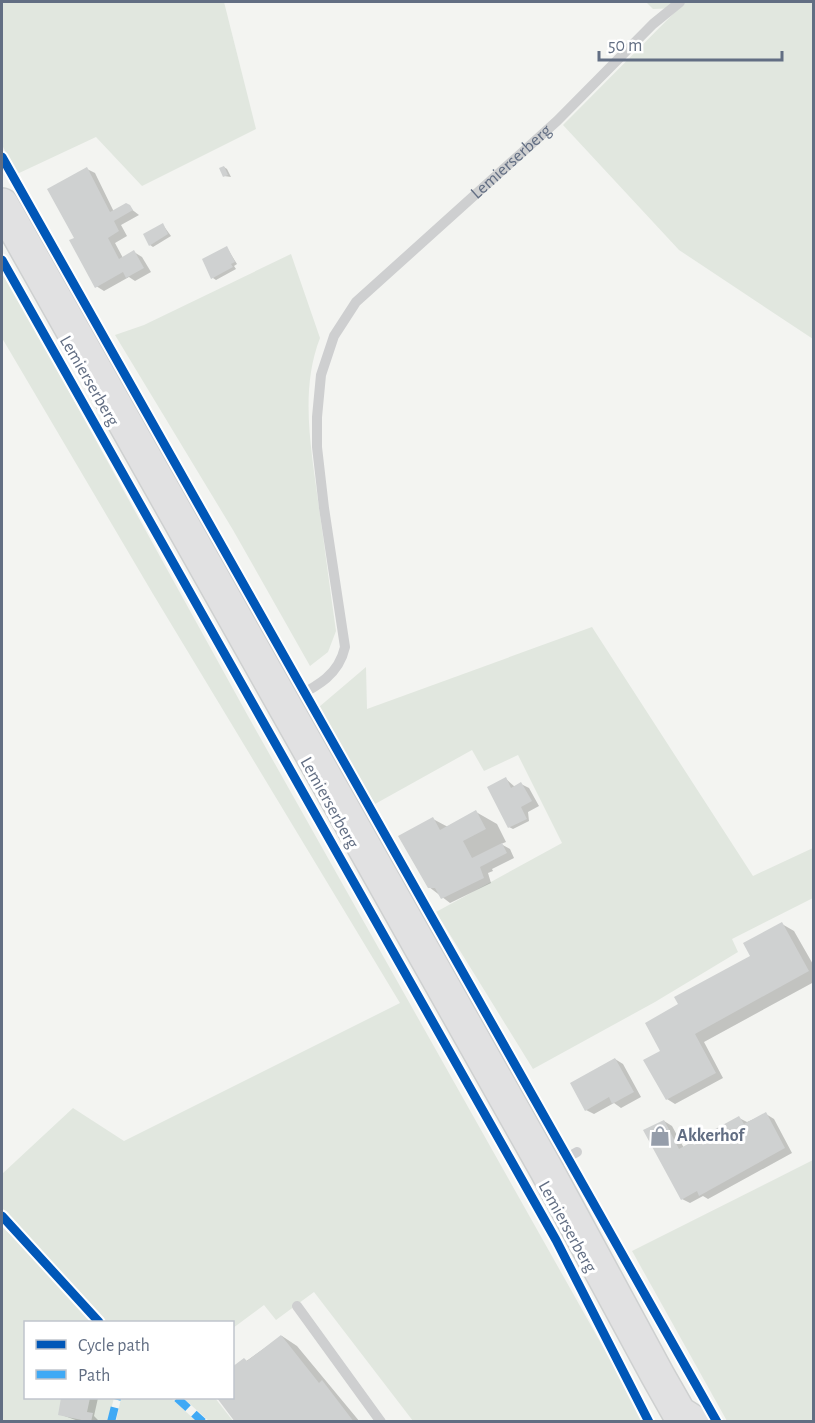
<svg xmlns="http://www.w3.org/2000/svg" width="815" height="1423" viewBox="0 0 815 1423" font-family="'Alegreya Sans',sans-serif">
<rect width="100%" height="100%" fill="#f3f4f1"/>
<g fill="#e1e7df">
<polygon points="2,2 224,2 256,129 142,186 96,137 17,174 2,145"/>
<polygon points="646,2 813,2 813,339 679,250 563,125 679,8 653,9"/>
<path d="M291 254 320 338C299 392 312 453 319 508 325 549 330 590 336 631L328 652 310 666 233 530 115 335 144 325Z"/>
<polygon points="2,270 248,716 611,1361 641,1421 413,1421 314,1292 276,1320 264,1305 233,1328 232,1322 106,1322 2,1208 2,1174 73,1108 124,1141 400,1003 153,594 2,338"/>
<polygon points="592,627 753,876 813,848 813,898 732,939 738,952 655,1002 533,1069 436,912 562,843 518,755 484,771 472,750 375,804 319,707 366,667 367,709"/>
<polygon points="813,1160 813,1421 727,1421 632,1251"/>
<polygon points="2,1227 14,1238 92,1322 26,1322 26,1398 114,1398 108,1421 2,1421"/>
<polygon points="121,1398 171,1398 196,1421 116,1421"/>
<polygon points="183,1398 215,1398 233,1421 209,1421"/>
</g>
<g fill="#0003">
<polygon points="224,167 227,169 231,177 224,176"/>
<polygon points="87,169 95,173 114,212 126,205 139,215 121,225 127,236 115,243 123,258 134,252 142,257 151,272 135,281 129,277 104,291 96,286 76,238"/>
<polygon points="163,225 171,236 153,247 150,245"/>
<polygon points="227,248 237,264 234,266 236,269 216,280 213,278"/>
<polygon points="506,779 515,787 521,784 529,788 539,806 528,812 529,821 513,829 509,827"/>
<polygon points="476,812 497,824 506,842 501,844 510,849 514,858 492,869 493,871 488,873 491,883 450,903 429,887 433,819 448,827"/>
<polygon points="782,924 794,931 814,966 814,982 704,1042 723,1078 675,1104 667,1099 663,1052 680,1005 752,956"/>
<polygon points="615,1059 623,1064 641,1097 621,1108 614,1103 594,1114 586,1110"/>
<polygon points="766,1114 774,1119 792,1153 708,1199 703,1196 690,1203 682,1199 664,1121 672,1126 684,1148 739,1118 747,1122"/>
<polygon points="282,1336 297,1346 360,1422 237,1422 218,1398 232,1398 232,1371"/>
<polygon points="63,1398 98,1398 94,1416 100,1422 81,1422 59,1414"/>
</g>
<g fill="#cfd1d1">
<polygon points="224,166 228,175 223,177 219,168"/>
<polygon points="87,167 110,212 126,203 130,205 133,210 114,221 119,231 108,238 119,259 134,250 144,268 126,278 123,272 95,288 69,240 74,238 47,189"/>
<polygon points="163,223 168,234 149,246 143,234"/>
<polygon points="227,246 235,262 231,264 233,267 211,279 202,259"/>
<polygon points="506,777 511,788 521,782 532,801 521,807 527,819 508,828 487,787"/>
<polygon points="476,810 486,829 463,841 472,858 502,843 507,853 480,867 484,878 441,899 435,888 428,888 398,836 433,817 440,830"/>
<polygon points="782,922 809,971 695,1034 716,1073 666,1100 643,1060 660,1051 645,1023 678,1004 674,997 750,956 743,943"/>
<polygon points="615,1058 634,1092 612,1104 609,1097 585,1111 570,1083"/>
<polygon points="766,1112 785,1148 699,1196 697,1191 681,1200 643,1130 664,1120 679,1149 739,1116 744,1124"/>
<polygon points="281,1335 319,1383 322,1380 354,1422 235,1422 217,1398 232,1398 232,1367 244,1358 247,1361"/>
<polygon points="61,1398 90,1398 87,1412 93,1413 91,1422 58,1415"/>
</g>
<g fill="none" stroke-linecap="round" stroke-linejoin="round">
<g stroke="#ced0d0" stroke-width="36">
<polyline id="primary" points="2,205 546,1169 658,1376 679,1413 693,1422"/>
</g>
<g stroke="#cecfd0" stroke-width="10">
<path id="s1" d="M287 702C313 688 338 678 345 647L324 508 317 447V417L321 375 334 336 356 302 557 121 653 24 680 2"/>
<polyline points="549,1168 577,1152"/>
<polyline points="297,1306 381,1422"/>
</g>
<use href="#primary" stroke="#e1e1e2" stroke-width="33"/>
<g stroke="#3fa9f5" stroke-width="8" stroke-dasharray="15 8" stroke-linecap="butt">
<polyline points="177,1398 203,1422"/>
<polyline points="111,1422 117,1398"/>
</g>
<g stroke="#fff" stroke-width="13">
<g id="cycleway">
<polyline points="2,157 717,1422"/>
<polyline points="2,260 556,1240 649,1422"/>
<polyline points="2,1216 99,1322"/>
</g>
</g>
<use href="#cycleway" stroke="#0057b8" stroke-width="9"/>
</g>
<defs>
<g id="shop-bare" transform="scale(1.62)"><path d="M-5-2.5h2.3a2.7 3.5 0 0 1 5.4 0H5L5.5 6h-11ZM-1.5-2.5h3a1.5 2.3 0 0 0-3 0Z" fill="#959daa" stroke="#fff" stroke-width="2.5" paint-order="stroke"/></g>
</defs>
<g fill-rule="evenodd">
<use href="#shop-bare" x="660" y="1136"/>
</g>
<g text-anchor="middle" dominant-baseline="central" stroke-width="6" stroke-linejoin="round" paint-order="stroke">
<g font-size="18" fill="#626e83" stroke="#fff">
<text stroke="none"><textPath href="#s1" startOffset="648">Lemierserberg</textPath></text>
<text transform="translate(89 381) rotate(60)">Lemierserberg</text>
<text transform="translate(329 803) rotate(61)">Lemierserberg</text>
<text transform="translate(567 1227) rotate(61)">Lemierserberg</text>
</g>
<g font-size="18" font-weight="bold" fill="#626e83" stroke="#fff" text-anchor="start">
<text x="677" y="1136">Akkerhof</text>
</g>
</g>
<rect width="815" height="1423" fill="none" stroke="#626e83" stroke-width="6"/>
<rect x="24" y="1321" width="210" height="78" fill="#ffffff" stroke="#c0c5cd" stroke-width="1.5"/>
<rect x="36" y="1340" width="30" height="9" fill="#0057b8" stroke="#c0c5cd" stroke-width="1.5"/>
<text x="78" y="1351" font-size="18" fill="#626e83">Cycle path</text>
<rect x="36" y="1370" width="30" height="9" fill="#3fa9f5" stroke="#c0c5cd" stroke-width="1.5"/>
<text x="78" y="1381" font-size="18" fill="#626e83">Path</text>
<path d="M599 51v9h183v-9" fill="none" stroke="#626e83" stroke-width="3"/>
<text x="608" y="51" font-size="18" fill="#626e83" stroke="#ffffff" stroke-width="4.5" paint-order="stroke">50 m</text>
</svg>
